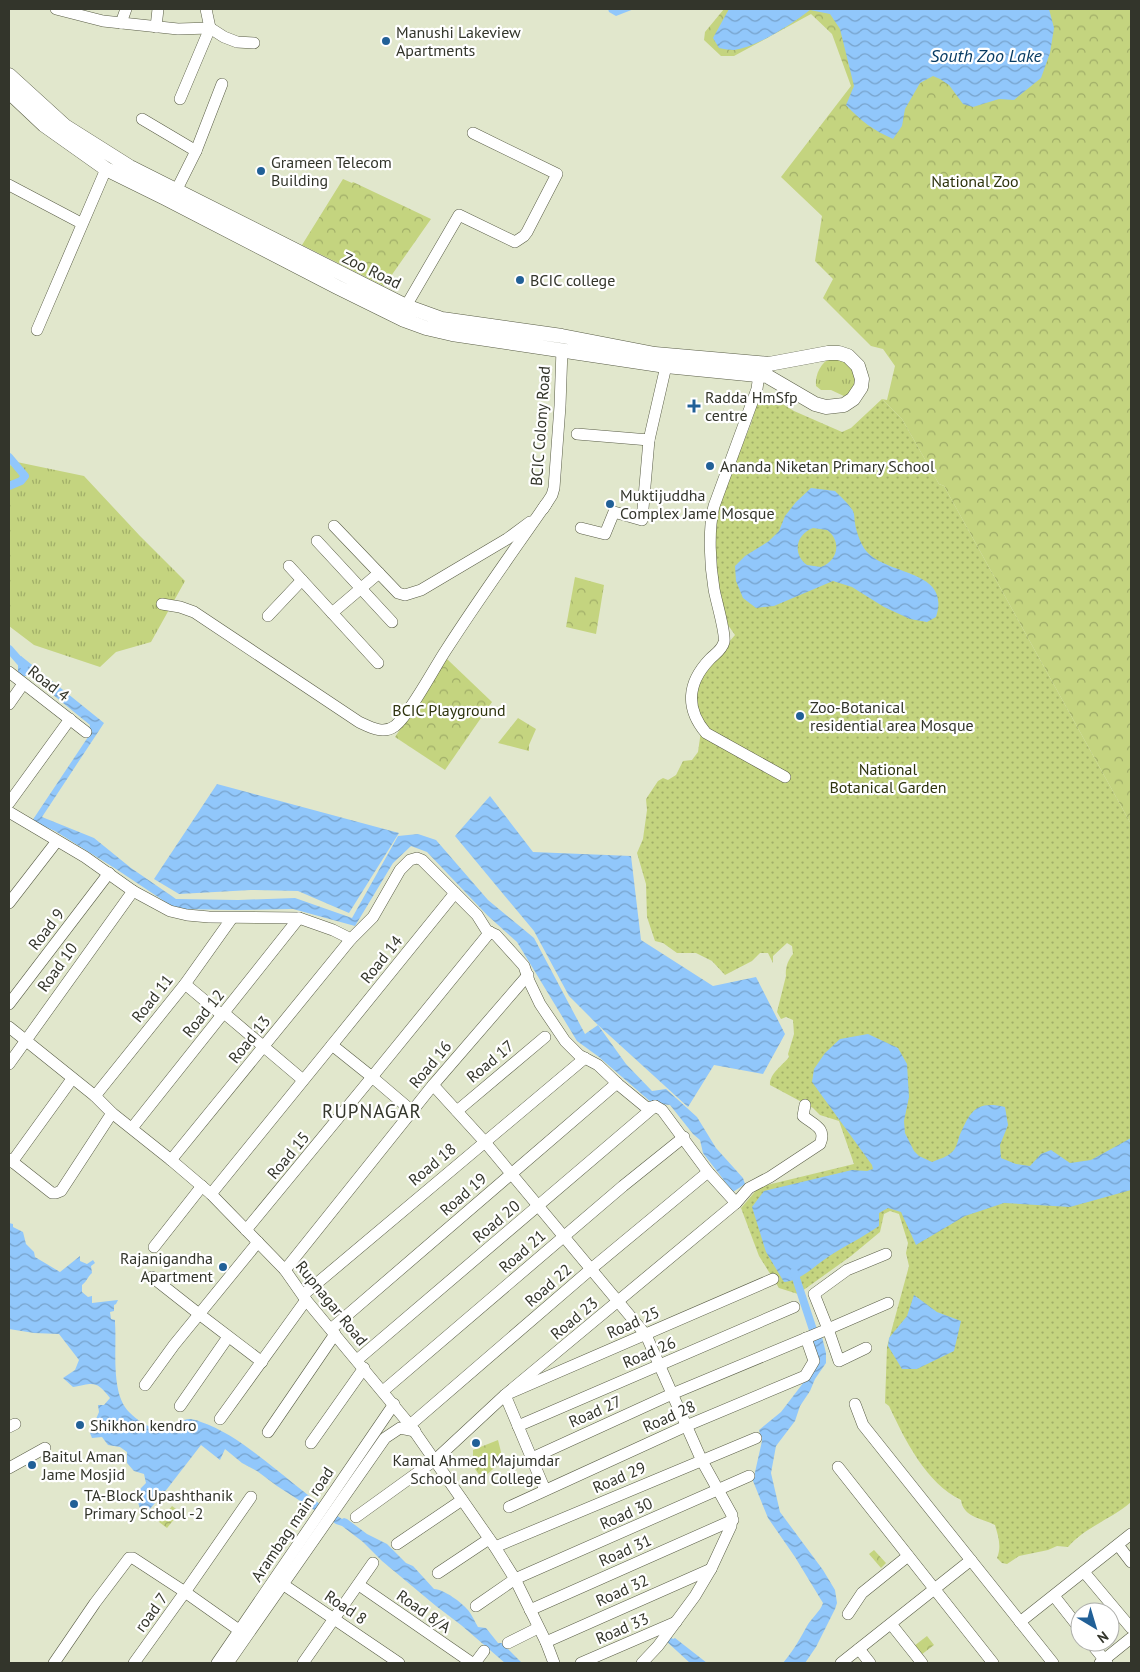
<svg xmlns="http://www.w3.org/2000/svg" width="1140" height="1672" viewBox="0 0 1140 1672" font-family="'PT Sans',sans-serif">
<defs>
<pattern id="grass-tufts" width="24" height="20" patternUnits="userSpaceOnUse" patternTransform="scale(1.25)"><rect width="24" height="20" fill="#c4d47f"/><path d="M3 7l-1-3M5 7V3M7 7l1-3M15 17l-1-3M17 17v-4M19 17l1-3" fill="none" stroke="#a0ad68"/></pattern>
<pattern id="park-crowns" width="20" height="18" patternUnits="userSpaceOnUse" patternTransform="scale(1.25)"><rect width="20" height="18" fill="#c4d47f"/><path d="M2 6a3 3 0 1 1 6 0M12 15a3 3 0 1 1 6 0" fill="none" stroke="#a0ad68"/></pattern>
<pattern id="garden-dots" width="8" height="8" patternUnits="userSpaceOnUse" patternTransform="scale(1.25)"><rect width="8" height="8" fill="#c4d47f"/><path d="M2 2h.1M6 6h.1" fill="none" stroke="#a0ad68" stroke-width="1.8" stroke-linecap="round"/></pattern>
<pattern id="water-waves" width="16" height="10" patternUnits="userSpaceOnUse" patternTransform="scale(1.25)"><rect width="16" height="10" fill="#91c7fb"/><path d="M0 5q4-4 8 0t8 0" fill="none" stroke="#77a2cb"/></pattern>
</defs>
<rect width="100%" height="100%" fill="#e1e7cc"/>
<g fill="url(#grass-tufts)">
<path d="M832 357C852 364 855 366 856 388L846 397 831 390H821L816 386C815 374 821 362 832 357Z"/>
<polygon points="12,461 84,476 140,536 185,581 151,642 116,652 100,667 34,645 9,626 9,469"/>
</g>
<g fill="url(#park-crowns)">
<polygon points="724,9 1131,9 1131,824 944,486 939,484 902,419 882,399 887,400 895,366 883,349 871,346 823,298 833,279 815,261 822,216 781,177 851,86 832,34 811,14 734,56 721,56 704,40 705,32"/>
<polygon points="343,179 352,183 353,182 431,219 384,286 302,245"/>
<polygon points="575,577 604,585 596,634 566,627"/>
<polygon points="447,659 492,702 445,770 395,737"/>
<polygon points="518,718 536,729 529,745 529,751 498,743"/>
<polygon points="498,1440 503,1460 482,1479 473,1466 473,1450"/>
<polygon points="172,1506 180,1512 167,1528 159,1522"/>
<polygon points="874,1550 886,1563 881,1568 869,1554"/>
<polygon points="927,1636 934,1645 921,1655 914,1646"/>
</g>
<path fill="url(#garden-dots)" d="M761 391 794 411 842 432 851 428 882 399 902 419 939 484 944 486 1131 824V1502C1112 1519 1085 1527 1068 1547L1057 1546 1048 1550 1019 1556 1007 1564 1002 1563 997 1558C1002 1546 998 1536 995 1525 981 1518 963 1517 961 1500 926 1483 905 1440 889 1406L885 1403 887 1347 909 1266 906 1253 908 1243 899 1214 890 1211 884 1214 880 1232 851 1256 798 1294 779 1288 759 1256 741 1208 759 1187 854 1164 839 1121 820 1115 813 1108 770 1085C769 1074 783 1065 789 1057L788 1054 794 1034 793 1020 786 1017 781 1019 777 1012 786 976C785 968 788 960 793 954L792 946 787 943 773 956V963L768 953H760L752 961 725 975 712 961 696 953H677L663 943 655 941 647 917 646 884 637 853 643 839 647 810 646 799 658 781 663 778 668 780 676 775 683 761 692 760 698 752 702 724 694 708 695 688 718 655 735 635 728 625 716 589 714 515 751 424Z"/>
<g fill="url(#water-waves)" fill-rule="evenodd">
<polygon points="608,9 634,9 616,16 609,12"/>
<path d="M729 9H1049L1054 28 1050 53 1041 78 1014 100 999 99 973 107 963 104 949 85 940 79 933 76 920 83 905 109 902 126 893 139C873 130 861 121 846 105L854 86 840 29 830 14 810 10C790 25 759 46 734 50 730 50 724 49 719 48L713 38Z"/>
<path d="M811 488 835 491C841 497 849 504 853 511 855 515 854 519 855 523 856 532 862 548 869 554 893 576 951 571 936 617L927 622 910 619 884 607 852 587 833 581 774 606 756 608 743 598 736 581 735 566 745 556 769 541 779 531 785 516 796 502ZM813 528 827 530C842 541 838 561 821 567L807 565C792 554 796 534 813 528Z"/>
<polygon points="21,656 104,723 42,817 94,838 131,868 176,899 238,900 295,898 352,918 398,836 418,834 436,840 488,900 534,938 585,1034 598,1025 626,1064 652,1091 666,1089 697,1117 716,1148 743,1178 745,1184 733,1192 703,1153 700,1140 693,1134 670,1105 652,1103 599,1057 577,1041 517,942 487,915 427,852 411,846 393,863 355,926 293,909 234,910 181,909 170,905 116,869 55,831 32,821 88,737 90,725 30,676 23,676 18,672 18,661"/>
<polygon points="217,784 399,833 349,913 298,891 251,890 179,894 154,879"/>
<polygon points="490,796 533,852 631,856 641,940 713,986 756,977 785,1034 763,1074 714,1065 688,1107 598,1025 569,996 534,931 455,836"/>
<path d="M868 1034 898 1048 907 1064 909 1097 904 1121 905 1133 914 1151 919 1156 932 1162C939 1159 948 1157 953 1151 956 1148 958 1141 959 1137 970 1112 975 1100 1005 1107L1008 1125 1000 1145 1001 1158 1016 1164 1030 1166 1041 1154 1051 1150 1070 1163 1091 1160 1131 1138V1190L1070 1207 1004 1203 965 1216 916 1245 901 1212 888 1208 879 1213V1226C862 1238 844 1246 828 1257 814 1266 801 1281 784 1282L766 1252 752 1207 764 1191 852 1170 867 1171 873 1169 872 1165 812 1082 814 1069 825 1053 840 1039Z"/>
<path d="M9 1223 13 1224V1227L23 1232 26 1244 34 1252 35 1257 60 1272 80 1256V1261L87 1264 93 1260 95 1263 91 1266 92 1273C88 1276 88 1280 82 1285V1292L88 1297 92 1296V1303L118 1300 116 1304 114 1305V1311L110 1312 111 1319 115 1320V1323C117 1348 110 1393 129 1412 139 1422 154 1433 169 1427 184 1422 184 1415 201 1422 230 1432 254 1452 278 1471 299 1488 320 1505 342 1519L344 1518 347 1519 367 1534 387 1544 406 1563 413 1566 434 1589C445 1590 461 1602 468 1610 472 1615 475 1622 478 1627L486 1628 498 1643H502L522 1663H505L461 1625 436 1606 382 1561 363 1542 342 1526 336 1524 277 1486 257 1471 242 1463 225 1449 220 1460 201 1445 167 1489 143 1517 135 1494 146 1483 144 1474 134 1471 127 1463V1452L120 1447 108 1445 102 1437 92 1438 90 1433 99 1412 98 1405H104L110 1398C96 1380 94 1383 73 1387L63 1378 75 1370 79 1360 59 1334 34 1333 9 1329Z"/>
<polygon points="914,1295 937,1312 961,1321 954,1351 917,1369 902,1369 888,1346 889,1338 907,1316"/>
<path d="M821 1333 826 1353V1363L815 1379 810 1391 800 1406 795 1421 776 1446 771 1473 780 1512 823 1570 835 1590 837 1603 835 1609 816 1647 805 1663H783C793 1651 800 1639 807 1626 812 1617 820 1612 823 1603L795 1557 768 1518 753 1481 762 1441 759 1430 781 1412 810 1374 808 1337Z"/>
<polygon points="668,1635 673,1639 675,1638 707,1663 690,1663 665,1640"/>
</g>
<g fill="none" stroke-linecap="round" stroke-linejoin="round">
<g stroke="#91c7fb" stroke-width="8">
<polyline points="9,457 25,476 21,481 9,486"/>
<polyline points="9,649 24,666"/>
<polyline points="794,1272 816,1339"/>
</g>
<g stroke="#595d46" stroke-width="12">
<g id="minor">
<polyline points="56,9 103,21 178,29 210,28 224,37 237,42 254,43"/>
<polyline points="121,23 126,9"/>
<polyline points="156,27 158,9"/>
<polyline points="180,99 210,28 206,9"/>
<polyline points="142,119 196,151"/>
<polyline points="9,185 81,223"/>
<polyline points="176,191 196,151 222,84"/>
<polyline points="406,306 459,215 515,242 524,236 527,232 557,174 473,133"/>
<polyline points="37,330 106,169"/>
<path d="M759 374 757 389 714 506C708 530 710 565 714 589 716 601 726 633 724 642 722 650 715 654 710 659 687 683 685 708 706 733L785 777"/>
<polyline points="577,434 649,440 666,366"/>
<polyline points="543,509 552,495 554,488 560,406 562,349"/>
<polyline points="334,526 398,593 405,595 421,590 507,539 530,522"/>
<polyline points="581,528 605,534 614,512 642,520 649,440"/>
<polyline points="317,541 392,622"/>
<polyline points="289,566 378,663"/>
<path d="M162 604 180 607 194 612 359 722C370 727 383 735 395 726 410 714 434 668 446 650 478 600 512 553 546 504"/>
<polyline points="332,613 379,573"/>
<polyline points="268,616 302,580"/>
<polyline points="9,672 86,732"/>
<polyline points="9,704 23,684"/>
<polyline points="9,803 70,719"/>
<polyline points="9,812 85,857 133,891 170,911 187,915 209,917 299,918 333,930 351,939 373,917 400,870 410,860 417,858 422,860 477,915 487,931 496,935 524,966 529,981 540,1004 565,1041 579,1055 598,1065 619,1085 647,1108 655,1106 662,1110 708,1172 736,1203"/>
<polyline points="9,903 57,841"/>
<polyline points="185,984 222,1015"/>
<polyline points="9,1004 109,873"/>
<polyline points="224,1013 303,1080"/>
<polyline points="9,1027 95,1096 112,1113 171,1160 211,1194 285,1270 306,1300 410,1425 495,1547 515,1579 546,1642 554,1663"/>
<polyline points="332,1045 455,893"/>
<polyline points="9,1064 133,891"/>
<polyline points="433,1085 484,1141 646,1335 702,1461 732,1515 731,1526 711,1569 695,1596 658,1646 642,1663"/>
<polyline points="95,1096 185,984 232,918"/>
<polyline points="457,1111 545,1037"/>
<polyline points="132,1128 299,918"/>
<polyline points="9,1159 52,1193 56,1193 61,1191 112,1113"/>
<polyline points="171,1160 351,939"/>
<polyline points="12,1162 72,1079"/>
<polyline points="211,1194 332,1045 372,1077 490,932"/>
<polyline points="246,1230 372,1077 412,1111"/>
<polyline points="154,1247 202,1186"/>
<polyline points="285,1270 433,1085 528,975"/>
<polyline points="152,1277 199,1314 262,1362"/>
<polyline points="303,1295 585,1058"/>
<polyline points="331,1329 617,1083"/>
<polyline points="866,1348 839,1361 828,1329 888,1303"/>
<polyline points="357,1360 655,1106"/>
<polyline points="145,1385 174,1345 258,1242"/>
<polyline points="383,1391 623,1186 684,1137"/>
<polyline points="855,1404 863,1425 1053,1663"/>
<polyline points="180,1406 228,1337"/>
<polyline points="220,1419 306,1300"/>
<polyline points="410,1425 591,1269 708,1172"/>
<polyline points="518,1426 794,1307"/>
<polyline points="9,1427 15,1424"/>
<polyline points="268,1432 335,1334"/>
<polyline points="311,1443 364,1368"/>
<polyline points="532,1458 672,1394 828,1329 814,1294 847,1270 886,1254"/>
<polyline points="838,1467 993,1663"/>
<polyline points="9,1468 45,1448"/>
<polyline points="545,1490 505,1395 773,1279"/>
<polyline points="509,1507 686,1426 805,1376 814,1361 806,1338"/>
<path d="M356 1517 435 1460 505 1395 736 1203 749 1188 770 1177 820 1144C827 1128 814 1125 803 1116L805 1105"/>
<polyline points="397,1544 462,1500"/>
<polyline points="1118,1545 1131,1562"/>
<polyline points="495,1547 756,1438"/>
<polyline points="1084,1572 1131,1628"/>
<polyline points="438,1573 489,1539"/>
<polyline points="278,1581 399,1663"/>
<polyline points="359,1585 472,1663"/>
<polyline points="1054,1596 1080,1629"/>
<polyline points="476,1606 515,1579 749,1476"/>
<polyline points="530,1610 733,1520"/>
<polyline points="848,1614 862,1593 908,1556"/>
<polyline points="1020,1622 1131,1534"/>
<polyline points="891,1624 922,1663"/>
<polyline points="546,1642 711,1569"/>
<polyline points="1090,1642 1107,1663"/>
<polyline points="508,1643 538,1628"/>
<polyline points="859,1649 870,1663"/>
<polyline points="54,1663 95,1603 129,1558 133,1558 185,1592 251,1497"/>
<polyline points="134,1663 185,1592 243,1633"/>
<polyline points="217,1663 394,1404"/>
<polyline points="228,1663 385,1438 400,1428 415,1431"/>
<polyline points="303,1663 373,1563"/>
<polyline points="475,1663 484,1651"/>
<polyline points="581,1663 676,1622"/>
<polyline points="841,1663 971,1560"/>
<polyline points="1100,1663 1131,1638"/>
</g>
</g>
<g stroke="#595d46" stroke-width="15">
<polyline id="major" points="9,75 65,126 130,167 406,306 442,319 562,336 655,354 769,364 828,353 839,353 848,356 858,366 862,379 861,387 853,399 844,405 826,407 815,404 767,376 666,366 452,334 426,328 404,320 337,287 165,198 106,169 44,125 9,92"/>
</g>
<use href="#minor" stroke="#fff" stroke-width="11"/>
<use href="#major" stroke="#fff" stroke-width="14"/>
</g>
<g fill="#216097" stroke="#fff" stroke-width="2">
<circle cx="386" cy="41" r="5"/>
<circle cx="261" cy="171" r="5"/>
<circle cx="520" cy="280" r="5"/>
<path d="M691.5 398.5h5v5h5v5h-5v5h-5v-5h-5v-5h5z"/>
<circle cx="710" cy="466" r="5"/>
<circle cx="610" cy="504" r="5"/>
<circle cx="800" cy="716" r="5"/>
<circle cx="223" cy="1267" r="5"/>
<circle cx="80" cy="1425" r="5"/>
<circle cx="476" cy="1443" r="5"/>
<circle cx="32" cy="1465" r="5"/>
<circle cx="74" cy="1504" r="5"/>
</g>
<g text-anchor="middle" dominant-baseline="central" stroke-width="4.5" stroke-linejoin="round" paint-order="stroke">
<g font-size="16" fill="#33352b" stroke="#fff" text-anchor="start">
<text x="396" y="32">Manushi Lakeview<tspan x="396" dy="18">Apartments</tspan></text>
<text x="271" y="162">Grameen Telecom<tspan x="271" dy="18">Building</tspan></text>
<text x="530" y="280">BCIC college</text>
<text x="705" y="397">Radda HmSfp<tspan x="705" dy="18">centre</tspan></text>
<text x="720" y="466">Ananda Niketan Primary School</text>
<text x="620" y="495">Muktijuddha<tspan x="620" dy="18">Complex Jame Mosque</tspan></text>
<text x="810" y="707">Zoo-Botanical<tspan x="810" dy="18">residential area Mosque</tspan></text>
<text x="213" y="1258" text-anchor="end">Rajanigandha<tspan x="213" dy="18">Apartment</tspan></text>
<text x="90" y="1425">Shikhon kendro</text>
<text x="42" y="1456">Baitul Aman<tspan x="42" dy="18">Jame Mosjid</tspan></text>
<text x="476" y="1460" text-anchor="middle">Kamal Ahmed Majumdar<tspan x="476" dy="18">School and College</tspan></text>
<text x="84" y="1495">TA-Block Upashthanik<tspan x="84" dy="18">Primary School -2</tspan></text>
</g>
<g font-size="16" fill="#2d330d" stroke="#fff">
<text x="975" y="181">National Zoo</text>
<text x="449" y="710">BCIC Playground</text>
<text x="888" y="769">National<tspan x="888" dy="18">Botanical Garden</tspan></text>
</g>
<g font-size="16" fill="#33352b" stroke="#fff">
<text transform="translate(372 270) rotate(26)">Zoo Road</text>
<text transform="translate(540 426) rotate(-86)">BCIC Colony Road</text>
<text transform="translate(49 683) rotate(38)">Road 4</text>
<text transform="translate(46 929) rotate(-52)">Road 9</text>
<text transform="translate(381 959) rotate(-51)">Road 14</text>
<text transform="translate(57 967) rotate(-54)">Road 10</text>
<text transform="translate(152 998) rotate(-52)">Road 11</text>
<text transform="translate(203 1013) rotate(-51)">Road 12</text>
<text transform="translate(249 1039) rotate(-51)">Road 13</text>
<text transform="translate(490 1061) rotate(-40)">Road 17</text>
<text transform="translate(430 1064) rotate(-50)">Road 16</text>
<text transform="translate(288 1155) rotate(-50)">Road 15</text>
<text transform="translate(432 1164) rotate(-40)">Road 18</text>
<text transform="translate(463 1194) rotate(-41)">Road 19</text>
<text transform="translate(496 1221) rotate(-40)">Road 20</text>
<text transform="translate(522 1251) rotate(-41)">Road 21</text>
<text transform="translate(548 1285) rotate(-41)">Road 22</text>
<text transform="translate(332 1303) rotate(51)">Rupnagar Road</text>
<text transform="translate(574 1318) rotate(-40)">Road 23</text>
<text transform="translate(633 1322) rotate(-24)">Road 25</text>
<text transform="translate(649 1352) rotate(-23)">Road 26</text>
<text transform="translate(595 1411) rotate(-24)">Road 27</text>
<text transform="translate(669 1416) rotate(-24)">Road 28</text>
<text transform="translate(619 1477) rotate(-23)">Road 29</text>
<text transform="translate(626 1513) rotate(-24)">Road 30</text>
<text transform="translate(292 1524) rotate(-56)">Arambag main road</text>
<text transform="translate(625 1550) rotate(-24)">Road 31</text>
<text transform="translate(622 1590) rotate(-24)">Road 32</text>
<text transform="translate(346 1607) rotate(34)">Road 8</text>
<text transform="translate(424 1611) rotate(35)">Road 8/A</text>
<text transform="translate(151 1612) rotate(-54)">road 7</text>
<text transform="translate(622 1628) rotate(-23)">Road 33</text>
</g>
<g font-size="18" font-style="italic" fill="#083c64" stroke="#fff">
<text x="986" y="55">South Zoo Lake</text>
</g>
<g font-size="19" letter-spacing="1" fill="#33352b" stroke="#fff">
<text x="372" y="1111">RUPNAGAR</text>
</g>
</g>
<rect width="1140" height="1672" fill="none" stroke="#33352b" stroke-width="20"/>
<g transform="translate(1095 1627) rotate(142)"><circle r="24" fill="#ffffff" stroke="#adaeaa"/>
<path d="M0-4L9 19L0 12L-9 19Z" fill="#216097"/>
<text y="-8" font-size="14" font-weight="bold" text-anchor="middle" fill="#33352b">N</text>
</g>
</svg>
